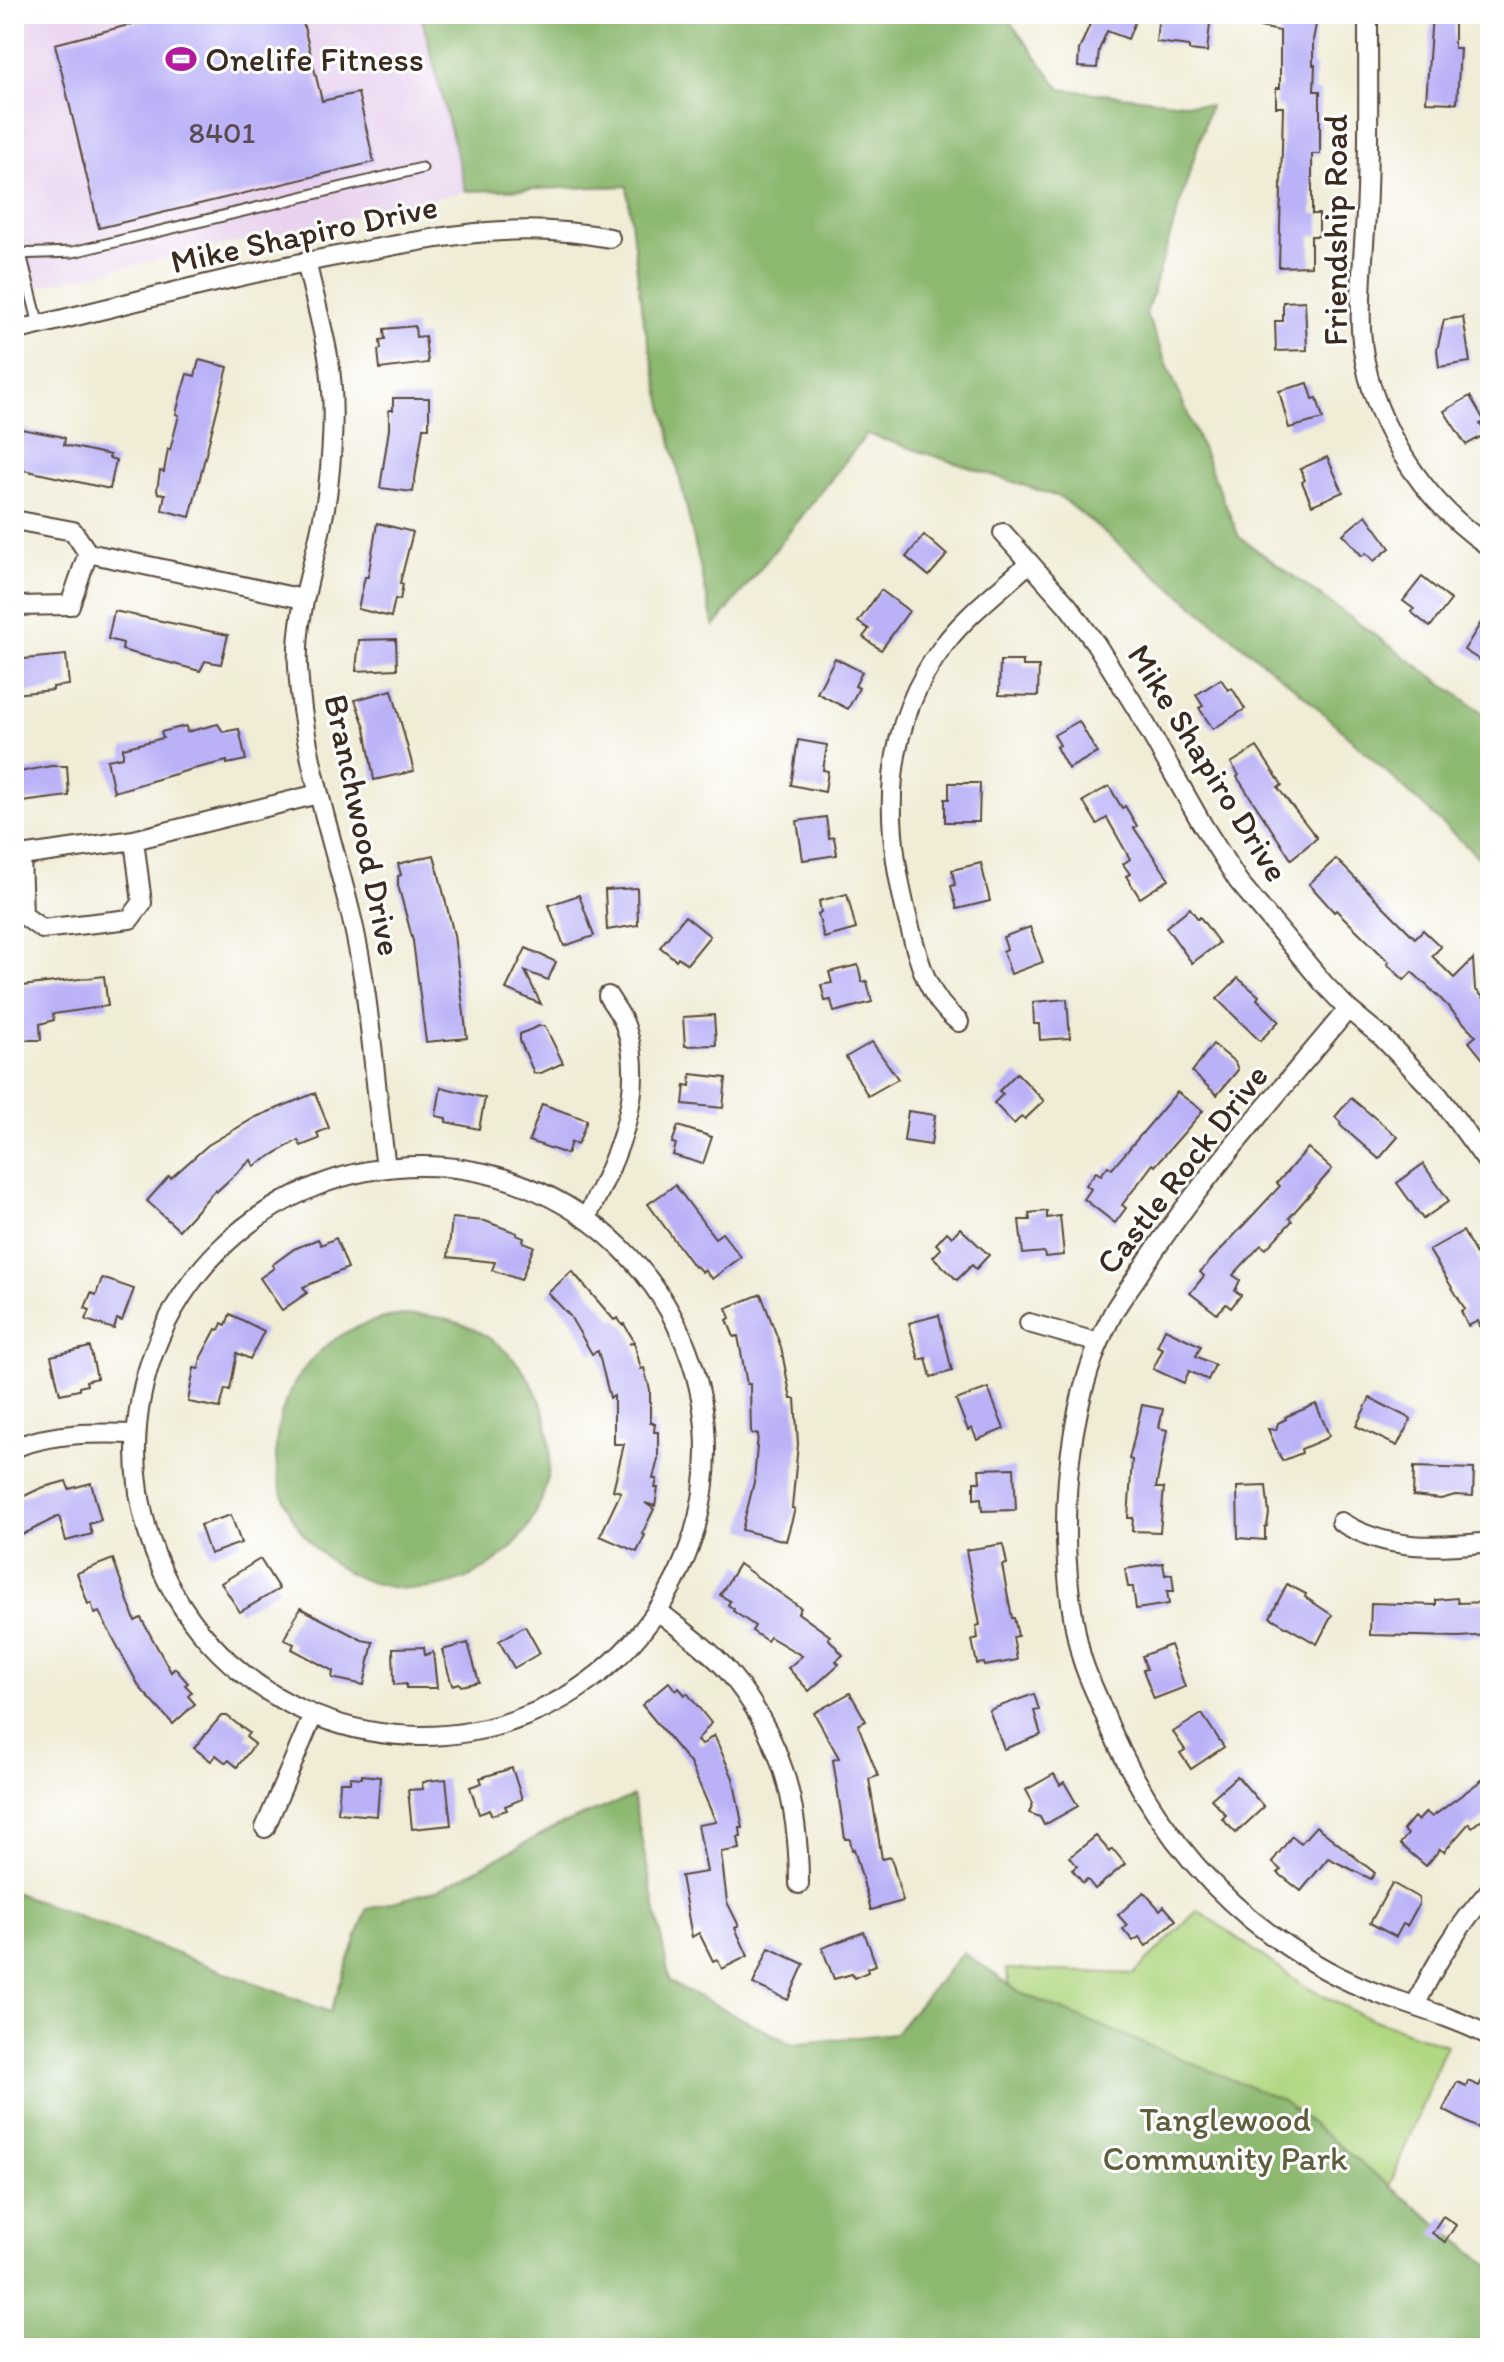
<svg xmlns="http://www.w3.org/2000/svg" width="1504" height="2362" viewBox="0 0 1504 2362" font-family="Itim,sans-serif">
<rect width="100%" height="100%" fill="#fff"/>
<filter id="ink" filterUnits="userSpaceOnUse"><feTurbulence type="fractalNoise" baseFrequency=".0125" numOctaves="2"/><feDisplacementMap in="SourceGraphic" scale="16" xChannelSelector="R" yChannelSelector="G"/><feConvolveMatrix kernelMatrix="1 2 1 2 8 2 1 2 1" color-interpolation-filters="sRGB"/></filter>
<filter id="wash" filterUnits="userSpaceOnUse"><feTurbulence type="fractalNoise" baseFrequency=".006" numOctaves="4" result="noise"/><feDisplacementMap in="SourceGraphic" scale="32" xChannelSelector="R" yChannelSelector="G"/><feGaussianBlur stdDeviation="1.8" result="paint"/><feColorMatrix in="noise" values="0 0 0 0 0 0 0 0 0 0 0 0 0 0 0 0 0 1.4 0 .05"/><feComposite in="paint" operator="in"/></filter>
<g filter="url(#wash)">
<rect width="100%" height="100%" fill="#f0ecd6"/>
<polygon fill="#e8d2ee" points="14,14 421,14 466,191 14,292"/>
<polygon fill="#b0d781" stroke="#768050" stroke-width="2" points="1198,1910 1304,1986 1363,2016 1446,2045 1382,2205 1490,2348 364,2348 1079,2259 1006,1969 1134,1974"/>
<g fill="#8cb86f" stroke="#647146" stroke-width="2">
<polygon points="421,14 1004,14 1061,89 1210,106 1146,314 1239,537 1490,718 1490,868 1307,698 1062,498 867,434 714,627 642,314 627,186 466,191"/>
<circle cx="413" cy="1452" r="137"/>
<polygon points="633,1796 670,1982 792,2044 895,2033 963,1952 1021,1993 1282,2100 1490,2266 1490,2348 14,2348 14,1892 330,2012 367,1909 440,1889 557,1826"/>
</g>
<g id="blocks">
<g fill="#bab1f7">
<polygon points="171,14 301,14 322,101 358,93 374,162 99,228 55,44"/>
<polygon points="1068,14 1138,14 1128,39 1107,31 1099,50 1097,68 1078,67 1079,50 1090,24"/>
<polygon points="1159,14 1211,14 1207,52 1189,50 1189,46 1156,42"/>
<polygon points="1236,14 1318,14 1313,40 1313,65 1315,65 1314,91 1320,91 1320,154 1312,154 1312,214 1319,214 1319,236 1311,236 1311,266 1279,267 1283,107 1276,107 1276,88 1280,88 1280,31 1235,22"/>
<polygon points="1432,14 1454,14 1454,48 1460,48 1457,103 1426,102"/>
<polygon points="1305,301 1307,350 1276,351 1275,321 1283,321 1283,302"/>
<polygon points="1463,317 1470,362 1439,367 1437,350 1444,320"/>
<polygon points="415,326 416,337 425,336 428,363 380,369 378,350 381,349 380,340 385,339 384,329"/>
<polygon points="199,360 228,367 190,517 162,510 165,494 158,493 157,490 160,471 164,472 168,449 170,450 179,415 176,414 180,398 187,374 195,376"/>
<polygon points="1308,383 1313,399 1317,398 1323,419 1289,428 1279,391"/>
<polygon points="1470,396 1485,422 1480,424 1486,434 1466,445 1444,411"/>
<polygon points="393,398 429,398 429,428 423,428 413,492 380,488 389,429 389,410 393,410"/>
<polygon points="21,429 59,436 65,438 64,445 110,455 109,458 116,460 110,489 14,468 14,435 19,436"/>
<polygon points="1327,457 1343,492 1312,505 1302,482 1305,480 1300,469"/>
<polygon points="1366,515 1390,548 1374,561 1366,553 1362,556 1343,534"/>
<polygon points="377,523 413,532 400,583 403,584 400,600 395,599 391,617 358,609 365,577 368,577"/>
<polygon points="924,535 947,555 929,576 906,557"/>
<polygon points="1422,577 1451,600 1430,627 1411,612 1414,609 1403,601"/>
<polygon points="881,590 909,611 881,650 863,637 869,629 858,622"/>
<polygon points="1490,608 1490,651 1483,662 1464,650"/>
<polygon points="114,611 228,635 221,664 205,661 200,671 122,650 123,643 108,639"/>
<polygon points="396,639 397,669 356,671 359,640"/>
<polygon points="66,655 69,685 53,687 53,690 14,694 14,660"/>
<polygon points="835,658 862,672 855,686 859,688 848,709 817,693"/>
<polygon points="1000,661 1023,661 1023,666 1039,666 1038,696 999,695"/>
<polygon points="1221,679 1228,690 1232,688 1245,709 1213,729 1199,708 1203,706 1196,695"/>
<polygon points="392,690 414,771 374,780 365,728 355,700"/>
<polygon points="1079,721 1097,753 1068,769 1056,747 1060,745 1054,735"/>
<polygon points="218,724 223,732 239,729 246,760 227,764 227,761 189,770 114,792 107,760 123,757 123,748 163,738 161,732 186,726 187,732"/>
<polygon points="798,740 827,745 823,770 828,771 825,792 791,785"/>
<polygon points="1257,747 1282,785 1278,788 1317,838 1291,859 1237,777 1239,775 1231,763"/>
<polygon points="51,766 67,766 69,796 14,803 14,773"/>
<polygon points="949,783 980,783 979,822 945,822 945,799 949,799"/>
<polygon points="1109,786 1122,808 1125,806 1137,826 1134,828 1169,879 1140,898 1126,876 1130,874 1123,864 1130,859 1107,818 1097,824 1083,801"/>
<polygon points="826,817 829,838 834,837 837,855 803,860 797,821"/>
<polygon points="434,855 454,935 467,1038 426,1042 413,941 398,885 398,876 401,875 398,864"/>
<polygon points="1336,859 1415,938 1423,930 1441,947 1432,956 1454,978 1473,959 1475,989 1490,1004 1490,1068 1469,1042 1476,1036 1438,996 1412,972 1404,980 1387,964 1389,962 1336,910 1334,912 1309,884"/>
<polygon points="981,863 990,901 957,909 951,886 955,885 952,870"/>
<polygon points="637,888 638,925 607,930 605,890"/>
<polygon points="847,894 856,929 824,938 818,914 821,912 819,901"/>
<polygon points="579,895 594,936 564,946 549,905"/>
<polygon points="1190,908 1198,919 1200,917 1219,943 1192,963 1166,927"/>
<polygon points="685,916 710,936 687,964 678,957 676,960 660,947"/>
<polygon points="1030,927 1043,962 1011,974 1003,951 1007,949 1003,937"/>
<polygon points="526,948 556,962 548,980 525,971 541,1004 506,989"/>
<polygon points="858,965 862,982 867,981 872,1002 834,1012 831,1000 825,1001 821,985 832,983 829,972"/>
<polygon points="104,976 108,1006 53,1014 54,1020 40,1024 41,1040 15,1040 14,987"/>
<polygon points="1238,978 1259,996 1257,999 1279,1021 1260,1041 1217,999"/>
<polygon points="1067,999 1070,1038 1040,1040 1039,1024 1034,1024 1033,1002"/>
<polygon points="714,1015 716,1045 685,1046 683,1017"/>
<polygon points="539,1026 545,1026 563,1063 541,1073 534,1073 520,1041 520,1034"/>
<polygon points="872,1042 898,1079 868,1096 846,1057"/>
<polygon points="1213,1044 1235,1062 1238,1070 1217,1095 1192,1072"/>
<polygon points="1017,1073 1044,1101 1025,1119 1022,1116 1014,1124 994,1103 1003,1094 999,1091"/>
<polygon points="691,1074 726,1078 723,1108 683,1104 685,1085 690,1086"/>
<polygon points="441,1087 485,1098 479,1129 446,1122 446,1118 436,1116"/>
<polygon points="1177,1092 1203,1111 1155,1166 1153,1164 1122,1205 1126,1208 1115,1223 1084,1199 1091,1189 1086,1185 1096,1172 1101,1175 1108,1166 1112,1169"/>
<polygon points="315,1093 329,1128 317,1133 319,1139 301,1146 298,1140 254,1166 251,1160 216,1192 215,1190 179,1230 147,1201 169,1176 171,1178 208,1145 256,1117"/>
<polygon points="1351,1098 1398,1137 1379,1159 1340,1125 1341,1123 1335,1117"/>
<polygon points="542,1104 587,1120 580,1139 577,1145 571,1142 567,1154 529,1141"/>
<polygon points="908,1111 935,1115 931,1145 904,1141"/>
<polygon points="678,1126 712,1137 703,1164 673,1155 676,1144 672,1143"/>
<polygon points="1308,1148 1332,1169 1289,1218 1292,1221 1266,1249 1261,1245 1233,1275 1240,1280 1235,1291 1241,1295 1231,1308 1226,1304 1217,1314 1190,1293 1204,1276 1200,1272 1280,1186 1277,1183"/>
<polygon points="1423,1164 1449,1201 1423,1219 1397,1183"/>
<polygon points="675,1185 715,1238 722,1233 741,1257 712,1279 704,1270 702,1272 696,1266 694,1267 648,1204"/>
<polygon points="1047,1211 1047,1218 1060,1216 1064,1255 1045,1257 1044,1252 1023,1254 1019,1220 1030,1220 1029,1213"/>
<polygon points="452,1218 485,1221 517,1233 516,1235 524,1238 523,1242 534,1246 521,1280 492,1270 495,1262 448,1257"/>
<polygon points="960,1228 989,1255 976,1269 972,1265 957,1280 933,1257 941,1249 936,1244 947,1232 952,1237"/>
<polygon points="1463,1231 1490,1279 1490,1348 1478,1321 1468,1326 1461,1311 1465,1309 1429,1250"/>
<polygon points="336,1238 348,1268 303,1287 307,1293 282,1310 260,1278 274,1268 272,1265 294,1249 318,1239 321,1245"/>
<polygon points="572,1271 614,1320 618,1318 622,1325 624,1324 634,1341 629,1344 634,1342 641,1369 644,1368 650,1390 650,1423 655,1423 654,1432 658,1432 658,1459 653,1479 657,1479 655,1488 658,1488 655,1506 645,1503 654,1509 642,1534 645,1535 637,1552 600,1536 621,1492 613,1490 624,1444 614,1444 614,1396 610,1398 598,1351 592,1354 570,1316 548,1293"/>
<polygon points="102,1278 134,1289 122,1321 117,1319 114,1329 86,1320 90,1310 85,1308 91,1293 96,1295"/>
<polygon points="761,1294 781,1347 791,1399 795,1399 798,1444 792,1508 795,1509 786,1541 742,1530 754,1482 758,1434 751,1434 750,1384 747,1384 738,1336 734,1337 727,1320 730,1318 726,1308"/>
<polygon points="230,1314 264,1331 250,1359 237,1353 230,1390 225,1389 220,1408 188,1402 194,1368 199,1369 201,1357 216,1329 219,1330 222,1323 226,1325"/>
<polygon points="939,1315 952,1371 931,1377 926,1358 919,1360 909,1323"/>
<polygon points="1165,1329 1201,1346 1196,1356 1215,1365 1208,1380 1189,1371 1184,1383 1153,1369 1163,1349 1157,1346"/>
<polygon points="90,1347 97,1378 86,1381 87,1385 79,1387 79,1390 60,1394 51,1356"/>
<polygon points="988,1388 1004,1429 977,1440 972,1428 968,1430 956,1400"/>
<polygon points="1370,1398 1411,1419 1397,1446 1356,1426"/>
<polygon points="1316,1404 1329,1435 1327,1438 1301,1449 1302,1453 1282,1461 1268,1429 1276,1430 1278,1423 1286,1419 1285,1417"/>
<polygon points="1142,1405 1163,1409 1159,1428 1167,1430 1156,1488 1164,1488 1160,1532 1132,1531 1133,1518 1128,1518 1132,1460 1129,1459"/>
<polygon points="1414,1467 1474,1469 1473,1496 1455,1495 1441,1499 1413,1496"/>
<polygon points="1014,1468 1016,1510 982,1511 981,1498 974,1499 974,1482 980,1482 979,1469"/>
<polygon points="66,1481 69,1489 91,1483 101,1520 89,1524 92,1534 66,1541 59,1516 14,1539 14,1501 41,1488"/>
<polygon points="1266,1486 1269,1514 1267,1526 1265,1527 1265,1540 1238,1538 1237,1487"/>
<polygon points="231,1515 241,1543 210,1554 200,1525"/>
<polygon points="1003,1544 1007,1564 1002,1565 1012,1618 1014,1618 1018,1636 1013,1637 1017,1660 985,1666 984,1663 977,1664 972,1640 978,1638 976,1626 980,1625 966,1550"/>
<polygon points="113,1559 135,1621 141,1618 171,1672 175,1668 188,1683 185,1685 192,1692 188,1696 195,1704 173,1724 140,1688 99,1612 95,1614 91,1603 88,1604 77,1573"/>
<polygon points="260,1559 279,1589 240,1612 221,1583"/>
<polygon points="1163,1563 1165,1575 1172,1574 1174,1591 1167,1591 1169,1604 1136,1609 1133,1587 1128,1587 1125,1569"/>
<polygon points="739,1564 801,1608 798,1613 830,1636 828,1638 843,1655 836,1661 839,1664 809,1691 788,1668 802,1656 770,1637 767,1641 752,1631 755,1626 733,1611 734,1609 728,1605 730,1601 720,1595"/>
<polygon points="1287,1584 1306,1594 1305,1597 1332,1615 1317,1644 1270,1617"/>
<polygon points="1457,1598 1458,1603 1490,1602 1490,1635 1459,1637 1370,1635 1371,1603 1436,1605 1436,1600"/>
<polygon points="300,1608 362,1640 373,1642 364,1685 332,1678 333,1671 292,1649 294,1644 284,1639"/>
<polygon points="525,1626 540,1653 514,1668 499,1641"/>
<polygon points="468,1643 479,1682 461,1686 459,1683 452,1685 442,1650"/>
<polygon points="1170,1645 1185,1687 1154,1699 1143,1670 1147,1669 1142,1656"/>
<polygon points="424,1647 425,1655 433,1652 437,1688 406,1688 406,1684 394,1685 393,1648"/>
<polygon points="669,1682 676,1691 679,1688 685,1695 687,1693 711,1723 697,1741 702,1745 714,1735 733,1778 743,1828 740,1828 741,1837 738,1837 740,1849 721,1852 727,1902 739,1926 735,1928 748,1956 722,1969 717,1959 713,1961 699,1933 692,1937 681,1876 707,1872 698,1825 716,1822 690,1763 642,1705"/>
<polygon points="850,1693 866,1721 858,1725 878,1776 869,1779 882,1859 891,1857 903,1901 871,1910 854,1849 852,1850 850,1839 845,1839 833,1760 839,1758 814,1713"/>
<polygon points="1034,1694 1039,1710 1034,1711 1041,1735 1004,1749 989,1710"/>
<polygon points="1202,1714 1224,1747 1191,1769 1180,1753 1185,1750 1173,1732"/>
<polygon points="221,1716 227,1716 249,1733 246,1737 255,1744 237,1767 229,1760 226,1763 216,1755 211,1761 194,1748"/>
<polygon points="512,1768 522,1799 505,1806 507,1810 491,1815 490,1810 479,1814 470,1787 482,1783 480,1778"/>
<polygon points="1054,1774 1060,1785 1064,1782 1078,1806 1044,1825 1040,1817 1029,1813 1033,1803 1026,1790"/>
<polygon points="1490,1774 1490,1813 1472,1827 1469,1823 1444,1852 1440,1849 1426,1866 1400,1844 1408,1834 1403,1830 1414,1817 1418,1821 1426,1812 1432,1817"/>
<polygon points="362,1775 380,1777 377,1816 338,1813 340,1782 350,1782 350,1777 362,1778"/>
<polygon points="1237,1776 1264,1807 1236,1833 1222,1819 1226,1815 1211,1799"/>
<polygon points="446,1779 451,1825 412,1829 408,1790 423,1789 422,1783 427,1781"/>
<polygon points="1316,1826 1375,1873 1371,1879 1328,1858 1301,1891 1278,1873 1281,1870 1272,1862 1292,1836 1301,1843"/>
<polygon points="1096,1836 1110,1852 1113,1849 1125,1864 1095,1889 1087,1879 1083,1883 1072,1870 1077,1866 1070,1857"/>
<polygon points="1392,1883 1419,1898 1419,1904 1407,1926 1403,1924 1396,1937 1370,1923"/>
<polygon points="1144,1892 1160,1910 1164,1906 1176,1920 1146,1946 1139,1937 1133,1941 1123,1929 1127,1925 1118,1915"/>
<polygon points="864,1932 876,1965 867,1968 868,1972 854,1978 852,1974 834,1979 822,1948"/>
<polygon points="769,1948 804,1964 788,2000 753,1984"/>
<polygon points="1490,2066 1490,2104 1478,2128 1443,2110 1457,2082 1466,2086 1468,2081 1479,2086"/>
<polygon points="1443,2216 1456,2225 1445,2242 1432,2233"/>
</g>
</g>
</g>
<g filter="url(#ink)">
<use href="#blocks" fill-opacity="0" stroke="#56473a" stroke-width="2"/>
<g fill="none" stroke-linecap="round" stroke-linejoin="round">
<g stroke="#56473a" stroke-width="13">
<g id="service">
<polyline points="14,226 39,325"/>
<polyline points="14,254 73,252 422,168"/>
</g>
</g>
<g stroke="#56473a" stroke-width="22">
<g id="minor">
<path d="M1368 14C1368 73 1369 132 1367 190 1366 236 1359 283 1361 330 1366 415 1420 500 1490 547"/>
<path d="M306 261C313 292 322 324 328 356 336 399 333 445 328 488 321 549 295 605 298 667 302 752 331 833 351 915 371 998 374 1083 386 1167"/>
<path d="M14 331C128 304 242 273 358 252 449 235 518 221 610 238"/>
<polyline points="14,520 73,531 88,553 70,605 14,606"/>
<polyline points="1003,533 1068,606 1096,644 1138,711 1202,824 1238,881 1324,984 1348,1009 1382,1037 1439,1096 1490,1166"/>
<polyline points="88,553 303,599"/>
<polyline points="134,840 142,903 130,919 42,929 23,915 21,856 134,840 318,794"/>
<path d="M1348 1009C1278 1094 1202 1177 1142 1269 1133 1284 1121 1298 1113 1313 1062 1409 1055 1546 1080 1651 1084 1670 1094 1688 1101 1706 1138 1799 1192 1878 1274 1937 1306 1960 1341 1980 1379 1994 1416 2007 1454 2018 1490 2036"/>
<path d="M959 1022C926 997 918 958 908 920 883 822 881 729 944 645 967 614 1000 590 1028 564"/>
<circle cx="421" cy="1451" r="285"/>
<path d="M586 1218C615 1163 648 1092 626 1028 623 1017 614 1006 608 996"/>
<polyline points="1029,1323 1099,1343"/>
<path d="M14 1448C54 1432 94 1433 136 1434"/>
<path d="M1341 1522C1387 1551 1437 1548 1490 1542"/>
<path d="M657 1610C680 1629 707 1647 727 1670 781 1734 799 1802 799 1884"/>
<polyline points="265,1828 313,1715"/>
<path d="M1415 2006C1436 1962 1458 1926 1490 1890"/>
</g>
</g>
<use href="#service" stroke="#fff" stroke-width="9"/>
<use href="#minor" stroke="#fff" stroke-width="18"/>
</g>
</g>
<defs>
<g id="stadium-bare" transform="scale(2.4)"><path d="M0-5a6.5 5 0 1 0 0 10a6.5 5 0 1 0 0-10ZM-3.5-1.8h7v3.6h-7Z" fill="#b5179e" stroke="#fff" stroke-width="2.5" paint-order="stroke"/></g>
</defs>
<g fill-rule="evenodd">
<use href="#stadium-bare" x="181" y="59"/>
</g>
<g text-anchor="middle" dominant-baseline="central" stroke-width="6" stroke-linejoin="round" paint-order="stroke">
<g font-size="30" fill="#5b4c54">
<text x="222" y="132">8401</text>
</g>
<g font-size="34" fill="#3b2a1e" stroke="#fff" text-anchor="start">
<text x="205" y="59">Onelife Fitness</text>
</g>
<g font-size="34" fill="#3b2a1e" stroke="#fff">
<text transform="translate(1335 230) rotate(-90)">Friendship Road</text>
<text transform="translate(304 234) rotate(-12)">Mike Shapiro Drive</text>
<text transform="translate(1208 763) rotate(58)">Mike Shapiro Drive</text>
<text transform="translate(363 825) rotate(78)">Branchwood Drive</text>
<text transform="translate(1182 1169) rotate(-52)">Castle Rock Drive</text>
</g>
<g font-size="34" fill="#5e5e3c" stroke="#fff">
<text x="1225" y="2119">Tanglewood<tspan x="1225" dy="39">Community Park</tspan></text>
</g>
</g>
<rect width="1504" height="2362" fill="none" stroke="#fff" stroke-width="48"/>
</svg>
